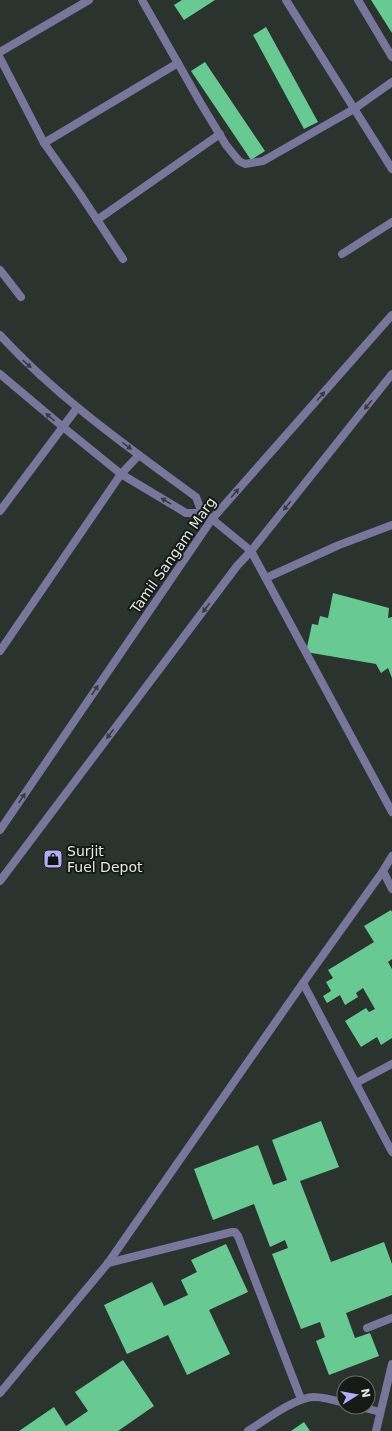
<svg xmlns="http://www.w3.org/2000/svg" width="392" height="1431" viewBox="0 0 392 1431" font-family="'DejaVu Sans',sans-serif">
<rect width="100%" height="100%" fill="#2b332e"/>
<g fill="#68c992">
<polygon points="182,0 215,0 184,20 174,5"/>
<polygon points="371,0 392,0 392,33"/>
<polygon points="266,27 318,122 304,129 253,35"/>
<polygon points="205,62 265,151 251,160 191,71"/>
<polygon points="333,593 389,608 388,618 392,617 392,678 388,668 381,673 376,664 306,652 312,624 318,625 320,616 328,618"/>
<polygon points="391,910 392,912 392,959 388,962 392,969 392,1038 381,1045 377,1037 361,1047 345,1021 366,1008 369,1012 375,1009 363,988 356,993 358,997 345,1005 340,995 327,1003 323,996 331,991 326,982 333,978 328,970 374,942 364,926"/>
<polygon points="321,1121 339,1167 300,1181 331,1262 384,1242 392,1264 392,1295 346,1313 355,1338 370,1333 379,1356 329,1375 316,1341 325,1337 320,1322 301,1329 272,1254 288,1248 285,1240 270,1247 254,1204 213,1220 194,1169 258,1145 273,1185 287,1180 272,1140"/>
<polygon points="226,1244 248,1292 209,1310 230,1354 187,1375 168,1335 127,1354 104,1305 152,1282 164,1306 188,1295 181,1280 197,1272 191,1260"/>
<polygon points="123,1360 154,1406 118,1431 19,1431 54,1407 66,1426 88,1411 75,1392"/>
<polygon points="304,1422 310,1431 291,1431"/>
</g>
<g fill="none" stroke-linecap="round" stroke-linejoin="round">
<g stroke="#79769b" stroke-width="8">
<polyline points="142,0 200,102 226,145 239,161 245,164 263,161 354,109 392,82"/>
<polyline points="286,0 392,169"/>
<polyline points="358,0 392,57"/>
<polyline points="0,52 89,0"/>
<polyline points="0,58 44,143 80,194 123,259"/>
<polyline points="44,143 178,63"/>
<polyline points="97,220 220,134"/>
<polyline points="342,254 392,222"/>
<polyline points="0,270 21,297"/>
<path d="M0 335C58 398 128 447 196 497L202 513 212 519 251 551 392 812"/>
<polyline points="0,374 63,427 121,474 186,513 202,513"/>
<polyline points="0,511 77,408"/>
<polyline points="266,578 339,545 392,525"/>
<polyline points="0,651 121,474 139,455"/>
<polyline points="383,871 392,889"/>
<polyline points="303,983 392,1152"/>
<polyline points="356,1083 392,1064"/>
<polyline points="108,1263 232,1232 235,1232 238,1236 301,1399"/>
<polyline points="367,1328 392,1318"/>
<polyline points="0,1393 108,1263 298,990 383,871 392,856"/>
<polyline points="361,1407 380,1412"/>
<path d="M248 1431C264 1421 296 1397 314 1397 324 1397 334 1400 344 1403"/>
<polyline points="376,1431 392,1364"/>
</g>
<g stroke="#79769b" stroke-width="8">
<polyline points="0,830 212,519 392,315"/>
<polyline points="0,881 237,566 251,551 392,374"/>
</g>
</g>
<defs><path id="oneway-solid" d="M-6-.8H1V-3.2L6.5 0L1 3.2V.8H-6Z"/></defs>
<g fill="#393a45">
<use href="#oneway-solid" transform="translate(27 364) rotate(42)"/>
<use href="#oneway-solid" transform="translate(321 396) rotate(-49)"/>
<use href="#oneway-solid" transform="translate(368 405) rotate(129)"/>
<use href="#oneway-solid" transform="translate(50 417) rotate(-140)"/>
<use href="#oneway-solid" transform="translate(127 446) rotate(36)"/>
<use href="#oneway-solid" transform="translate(235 493) rotate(-49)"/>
<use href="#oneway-solid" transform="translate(166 501) rotate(-149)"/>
<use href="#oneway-solid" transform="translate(287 506) rotate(129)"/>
<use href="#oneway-solid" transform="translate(206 608) rotate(127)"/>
<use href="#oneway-solid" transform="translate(95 690) rotate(-56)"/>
<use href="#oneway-solid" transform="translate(110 734) rotate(127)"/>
<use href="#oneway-solid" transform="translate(22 798) rotate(-56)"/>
</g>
<defs>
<g id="shop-square" transform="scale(1)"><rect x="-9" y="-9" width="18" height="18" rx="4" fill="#b3acf9" stroke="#161a17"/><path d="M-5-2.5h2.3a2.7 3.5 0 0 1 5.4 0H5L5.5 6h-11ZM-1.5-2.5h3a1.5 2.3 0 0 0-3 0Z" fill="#111"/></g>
</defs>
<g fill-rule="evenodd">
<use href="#shop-square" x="53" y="859"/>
</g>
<g text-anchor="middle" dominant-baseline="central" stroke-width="4" stroke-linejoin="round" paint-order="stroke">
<g font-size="14" fill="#e3e9e5" stroke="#161a17">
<text transform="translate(173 555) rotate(-55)">Tamil Sangam Marg</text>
</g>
<g font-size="14" fill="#e3e9e5" stroke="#161a17" text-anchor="start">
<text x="67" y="851">Surjit<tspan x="67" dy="16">Fuel Depot</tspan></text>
</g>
</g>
<g transform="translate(356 1395) rotate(79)"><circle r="19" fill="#161a17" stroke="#686d69"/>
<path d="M0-3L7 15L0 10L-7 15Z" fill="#b3acf9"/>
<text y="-6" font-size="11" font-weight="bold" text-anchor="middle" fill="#e3e9e5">N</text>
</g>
</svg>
